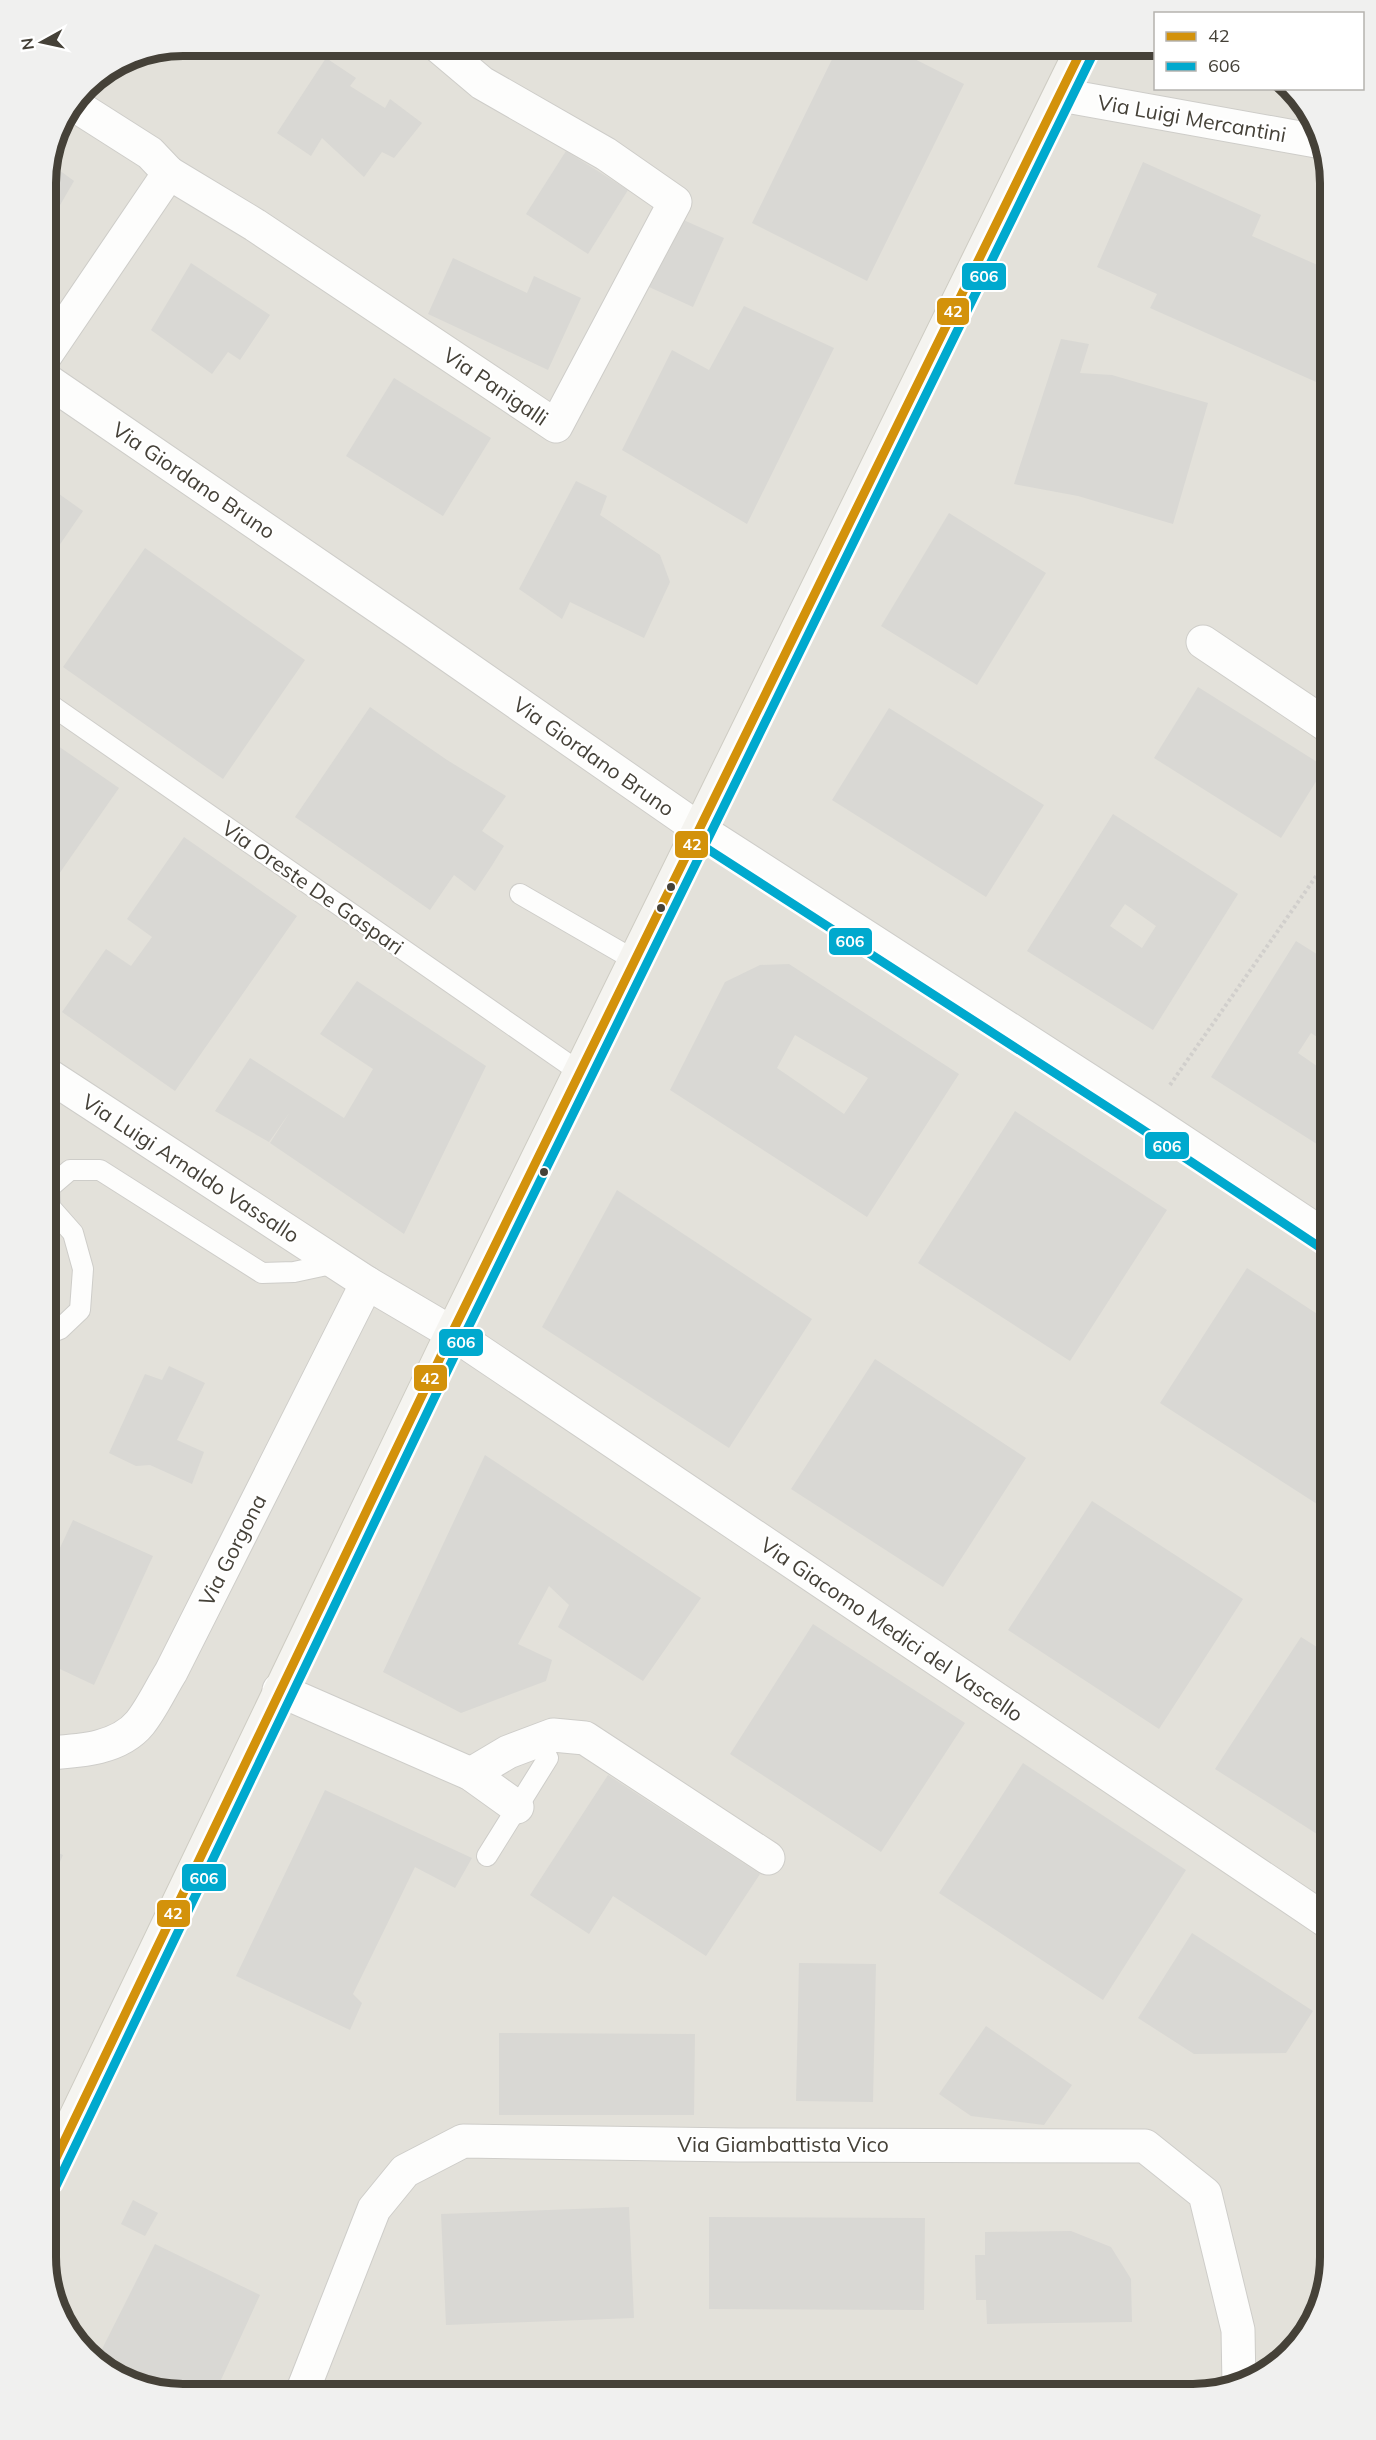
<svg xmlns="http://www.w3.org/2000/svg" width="1376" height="2440" viewBox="0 0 1376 2440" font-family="Mulish,sans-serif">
<rect width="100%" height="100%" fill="#f0efeb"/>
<polygon fill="#e3e1da" points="182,45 1155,45 1156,88 1288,89 1317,122 1331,182 1331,2258 1308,2334 1254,2381 1194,2395 173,2395 106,2372 59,2318 45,2258 45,173 56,129 85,85 130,55"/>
<g fill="#d9d8d4" fill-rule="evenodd">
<polygon points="839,45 887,45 964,84 867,281 752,223"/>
<polygon points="326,58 356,78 350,86 385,108 390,99 422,123 394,158 382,152 364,177 322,138 311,156 277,133"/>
<polygon points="566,151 628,190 588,254 526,214"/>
<polygon points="48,162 74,181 45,231 45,173"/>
<polygon points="1143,162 1261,215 1252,236 1331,271 1331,367 1323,385 1150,308 1157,294 1097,267"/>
<polygon points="679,218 724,238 693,307 649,287"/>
<polygon points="453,258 527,293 534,276 581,298 548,370 428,314"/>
<polygon points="191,263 270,315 240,360 228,352 212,374 151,330"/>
<polygon points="744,306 834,348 747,524 622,450 672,350 709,370"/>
<polygon points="1061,339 1089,344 1080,373 1112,375 1208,403 1173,524 1078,496 1014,484"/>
<polygon points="394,378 491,438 443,516 346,456"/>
<polygon points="576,481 607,496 600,515 660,555 670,582 644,638 570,602 562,619 519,589"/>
<polygon points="45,484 83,511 45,566"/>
<polygon points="949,513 1046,573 977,685 881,626"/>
<polygon points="145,548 305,660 223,779 63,667"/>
<polygon points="1198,687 1325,767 1281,838 1154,758"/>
<polygon points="370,707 447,760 506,796 482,831 504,846 491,867 475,891 454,875 430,910 295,817"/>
<polygon points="889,708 1044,805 986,897 832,800"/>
<polygon points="45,737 119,788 45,894"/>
<path d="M1113 814 1238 894 1153 1030 1027 951ZM1125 904 1156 926 1142 948 1110 926Z"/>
<polygon points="184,837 297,916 175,1091 62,1012 106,949 131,966 152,937 127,919"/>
<polygon points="1296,941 1331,963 1331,1046 1311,1033 1298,1053 1327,1073 1331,1068 1331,1153 1211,1077"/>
<path d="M789 964 959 1074 867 1217 670 1090 725 982 760 965ZM795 1035 868 1078 844 1114 777 1068Z"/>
<polygon points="357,981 486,1066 404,1234 270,1143 290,1112 269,1142 215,1111 250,1058 344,1118 373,1069 320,1034"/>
<polygon points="1015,1111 1167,1210 1070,1361 918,1263"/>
<polygon points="617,1190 812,1319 729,1448 542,1327"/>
<polygon points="1247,1268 1331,1323 1331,1513 1160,1403"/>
<polygon points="875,1359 1026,1458 943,1587 791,1489"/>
<polygon points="169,1366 205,1383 177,1440 204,1452 192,1484 150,1465 136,1466 109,1453 145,1374 162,1380"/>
<polygon points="485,1455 701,1598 643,1681 558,1627 569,1605 549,1586 518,1644 552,1660 546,1681 461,1713 383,1672"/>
<polygon points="1092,1501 1243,1599 1159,1729 1008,1630"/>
<polygon points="73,1520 153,1556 94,1685 45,1662 45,1580"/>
<polygon points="813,1624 965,1723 881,1852 730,1754"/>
<polygon points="1301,1637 1331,1656 1331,1843 1215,1769"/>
<polygon points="1023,1763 1186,1870 1103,2000 939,1893"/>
<polygon points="608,1775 760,1874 706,1956 613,1896 589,1934 530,1895"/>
<polygon points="325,1790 472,1858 455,1888 415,1867 353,1994 362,2003 350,2030 236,1976"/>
<polygon points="45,1847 63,1855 45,1896"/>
<polygon points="1192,1933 1313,2011 1286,2053 1194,2054 1138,2018"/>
<polygon points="799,1963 876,1964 873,2102 796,2101"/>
<polygon points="986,2026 1072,2085 1044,2125 971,2116 939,2094"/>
<polygon points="499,2033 695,2034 694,2115 499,2115"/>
<polygon points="133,2200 158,2213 145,2236 121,2224"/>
<polygon points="629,2207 634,2318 446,2325 441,2214"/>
<polygon points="709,2217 925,2218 924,2310 709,2309"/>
<polygon points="1071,2231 1111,2247 1131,2279 1132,2322 987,2324 986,2300 976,2300 975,2255 985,2255 985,2232"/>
<polygon points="155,2244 260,2295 214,2395 173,2395 106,2372 96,2361"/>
<polygon points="620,2385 621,2395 411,2395 411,2393"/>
</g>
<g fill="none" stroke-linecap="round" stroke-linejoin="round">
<g stroke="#cecdc9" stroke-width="22">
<g id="lane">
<polyline points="45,701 581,1073"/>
<polyline points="520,894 636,961"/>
<polyline points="45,1335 60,1329 80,1310 83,1269 73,1233 50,1207 49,1188 70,1170 100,1170 262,1273 294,1272 336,1263"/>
<polyline points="487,1856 548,1758"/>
</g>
</g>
<g stroke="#cecdc9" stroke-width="35">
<g id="street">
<polyline points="1061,95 1322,142"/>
<polyline points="73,104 150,153 169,173 255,225 556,426 675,202 606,154 482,83 437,45"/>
<polyline points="45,356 169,173"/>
<polyline points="45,379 411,629 699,829 1147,1118 1331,1240"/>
<polyline points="1203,642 1331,728"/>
<polyline points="45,1073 367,1283 452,1333 1331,1924"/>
<polyline points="279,1690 471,1774 517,1807"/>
<path d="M45 1753C76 1751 118 1750 140 1723 152 1708 161 1688 171 1672L367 1283"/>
<polyline points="471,1774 508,1752 553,1735 585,1738 768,1858"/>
<polyline points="301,2395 374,2209 405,2171 463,2141 738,2145 1145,2146 1205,2194 1238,2330 1239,2385"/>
</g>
</g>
<g stroke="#ceccc3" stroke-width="35">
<polyline id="secondary" points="45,2181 452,1333 1084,45"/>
</g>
<polyline stroke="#d1cfcc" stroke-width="4" stroke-dasharray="3 3" stroke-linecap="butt" points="1170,1085 1331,855"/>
<use href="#lane" stroke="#fdfdfc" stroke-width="20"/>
<use href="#street" stroke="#fdfdfc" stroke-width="33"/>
<use href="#secondary" stroke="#f5f4f0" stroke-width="33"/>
<g stroke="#fff" stroke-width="14">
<polyline id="bus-1" points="45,2181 452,1333 1084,45"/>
</g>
<g stroke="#fff" stroke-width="14">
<g id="bus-2">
<polyline points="692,839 1140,1128 1324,1250"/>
<polyline points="56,2186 463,1338 1095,50"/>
</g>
</g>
<use href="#bus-1" stroke="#d3920b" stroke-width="9"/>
<use href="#bus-2" stroke="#00a9ce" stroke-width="9"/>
</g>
<g fill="#454138" stroke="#fff" stroke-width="2">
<circle cx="671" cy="887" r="5"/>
<circle cx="661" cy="908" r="5"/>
<circle cx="544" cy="1172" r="5"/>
</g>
<g text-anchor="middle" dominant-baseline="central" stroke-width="4.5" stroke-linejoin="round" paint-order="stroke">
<g font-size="21" fill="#454138" stroke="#fff">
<text transform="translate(1192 118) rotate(10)">Via Luigi Mercantini</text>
<text transform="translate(496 386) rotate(34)">Via Panigalli</text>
<text transform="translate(194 480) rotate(34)">Via Giordano Bruno</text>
<text transform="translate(594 756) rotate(35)">Via Giordano Bruno</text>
<text transform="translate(313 887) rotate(35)">Via Oreste De Gaspari</text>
<text transform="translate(191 1168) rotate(33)">Via Luigi Arnaldo Vassallo</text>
<text transform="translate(232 1550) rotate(-63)">Via Gorgona</text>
<text transform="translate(892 1629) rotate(34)">Via Giacomo Medici del Vascello</text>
<text x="783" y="2144">Via Giambattista Vico</text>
</g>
</g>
<path d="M0 0H1376V2440H0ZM183 56H1193A127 127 0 0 1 1320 183V2257A127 127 0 0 1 1193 2384H183A127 127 0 0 1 56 2257V183A127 127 0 0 1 183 56Z" fill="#f0f0ef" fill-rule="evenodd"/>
<path fill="none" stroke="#454138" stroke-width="8" d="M183 56H1193A127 127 0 0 1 1320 183V2257A127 127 0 0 1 1193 2384H183A127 127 0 0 1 56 2257V183A127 127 0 0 1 183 56Z"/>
<g stroke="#fff" stroke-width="2">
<rect x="961" y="262" width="46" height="29" rx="6" fill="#00a9ce"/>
<rect x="936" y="297" width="34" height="29" rx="6" fill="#d3920b"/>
<rect x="674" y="830" width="35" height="29" rx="6" fill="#d3920b"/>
<rect x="828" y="927" width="45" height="29" rx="6" fill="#00a9ce"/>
<rect x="1144" y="1131" width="46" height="29" rx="6" fill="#00a9ce"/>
<rect x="438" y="1328" width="46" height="29" rx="6" fill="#00a9ce"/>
<rect x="413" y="1364" width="35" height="28" rx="6" fill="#d3920b"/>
<rect x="181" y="1863" width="46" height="29" rx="6" fill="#00a9ce"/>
<rect x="156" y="1899" width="35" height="29" rx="6" fill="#d3920b"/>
</g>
<g font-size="16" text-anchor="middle" font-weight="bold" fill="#fff">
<text x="984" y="282">606</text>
<text x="953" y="317">42</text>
<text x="692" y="850">42</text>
<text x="850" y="947">606</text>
<text x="1167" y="1152">606</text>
<text x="461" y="1348">606</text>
<text x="430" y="1384">42</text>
<text x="204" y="1884">606</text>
<text x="173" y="1919">42</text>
</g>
<rect x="1154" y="12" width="210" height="78" fill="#ffffff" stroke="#b5b3af" stroke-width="1.5"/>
<rect x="1166" y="32" width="30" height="9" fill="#d3920b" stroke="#b5b3af" stroke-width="1.5"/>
<text x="1208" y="42" font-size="18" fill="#454138">42</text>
<rect x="1166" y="62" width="30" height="9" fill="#00a9ce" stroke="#b5b3af" stroke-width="1.5"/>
<text x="1208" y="72" font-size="18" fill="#454138">606</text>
<g transform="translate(42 42) rotate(262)" stroke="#ffffff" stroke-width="4.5" paint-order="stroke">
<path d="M0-4.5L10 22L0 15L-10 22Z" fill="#454138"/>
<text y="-9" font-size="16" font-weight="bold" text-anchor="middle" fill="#454138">N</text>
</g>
</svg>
